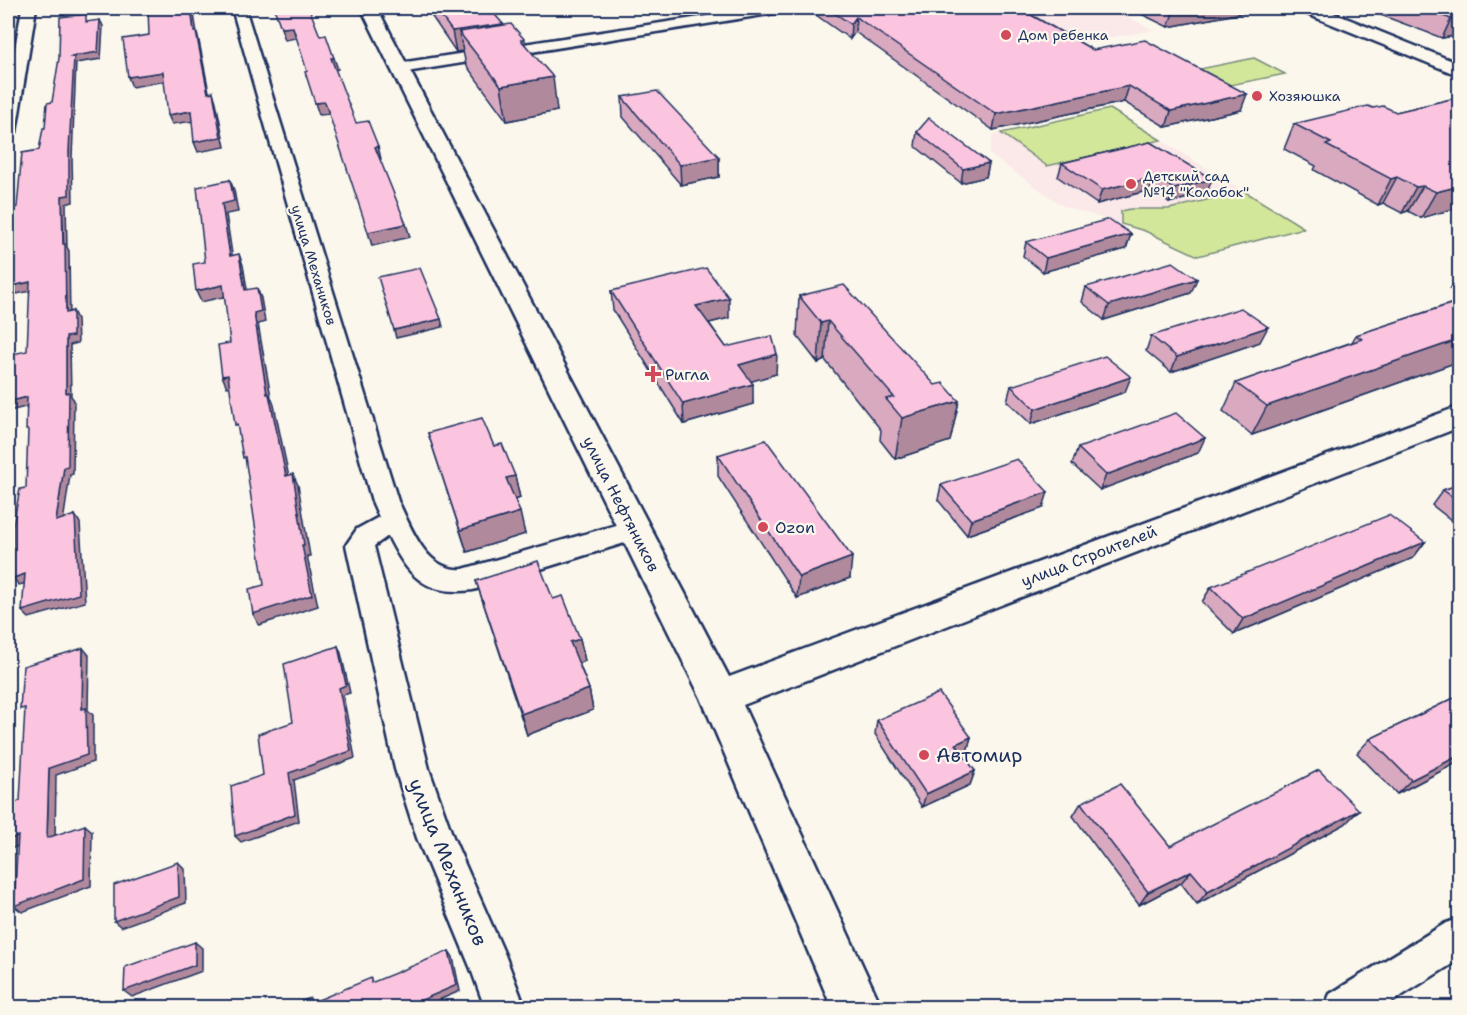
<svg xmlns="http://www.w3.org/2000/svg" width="1467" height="1015" viewBox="0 0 1467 1015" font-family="'Shantell Sans',sans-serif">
<rect width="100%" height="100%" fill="#fbf7ec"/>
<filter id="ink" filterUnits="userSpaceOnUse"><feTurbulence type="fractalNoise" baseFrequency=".0167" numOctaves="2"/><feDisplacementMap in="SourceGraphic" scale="12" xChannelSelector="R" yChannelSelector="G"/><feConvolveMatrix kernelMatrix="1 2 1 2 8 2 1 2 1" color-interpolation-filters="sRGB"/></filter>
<g filter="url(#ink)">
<g fill="#fbe8e8">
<polygon points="846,8 1110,8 1153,30 1010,56"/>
<polygon points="1110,109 1304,228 1198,256 1145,231 1063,206 989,154 993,135"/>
</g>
<g fill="#d3e79b" stroke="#778b7c" stroke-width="1.5">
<polygon points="1254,58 1285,74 1230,85 1200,69"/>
<polygon points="1110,109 1161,140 1047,166 1001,133"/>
<polygon points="1244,191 1304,228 1198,256 1145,231 1121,224 1121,211 1130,209 1169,209"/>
</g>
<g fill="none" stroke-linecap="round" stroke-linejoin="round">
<g stroke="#1b2f5e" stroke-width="5">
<g id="minor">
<polygon points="22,8 36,8 16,132 8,137 8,89"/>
<path d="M232 8H245L398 501C412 528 425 572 463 569L634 520 644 523 648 530 644 537 473 590C425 596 408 576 388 536L374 546 429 769 453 837 505 955 525 1008H485L471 969 417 838 395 769 346 545 357 529 379 517 372 501Z"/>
<polygon points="759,8 789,8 782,12 400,73 392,68 400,63"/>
<polygon points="1460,918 1460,959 1382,1008 1324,1008 1330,994 1446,923"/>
</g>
</g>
<g stroke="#1b2f5e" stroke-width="5">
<g id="major">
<polygon points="361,8 377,8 729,677 1460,406 1460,427 743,705 882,1008 832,1008 701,698"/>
<polygon points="1300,8 1321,8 1460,64 1460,76 1302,12"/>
</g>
</g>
<use href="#minor" fill="#fbf7ec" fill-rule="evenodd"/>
<use href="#major" fill="#fbf7ec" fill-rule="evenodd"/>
</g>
<g fill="#d9a9c0" stroke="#1b2f5e" stroke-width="1.5">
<polygon points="426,8 473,8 476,11 503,25 525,45 557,111 507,121 466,65 463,51 456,52"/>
<polygon points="806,8 1061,8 1028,13 1093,50 1241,110 1166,127 1124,102 993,130 855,32 850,39"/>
<polygon points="1129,8 1249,8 1247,12 1168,27"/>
<polygon points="1362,8 1460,8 1460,35 1442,38"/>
<polygon points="622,97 719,157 719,177 681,185 623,117"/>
<polygon points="1460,97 1460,207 1421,218 1408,211 1402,213 1383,203 1378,205 1314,170 1316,166 1284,149 1294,124 1373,108 1396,112"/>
<polygon points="917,132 989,163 986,177 961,183 915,146"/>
<polygon points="1150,142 1207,193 1169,203 1150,190 1097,204 1058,177 1062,163"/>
<polygon points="1131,234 1126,249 1043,272 1023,256 1026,242"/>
<polygon points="1460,273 1460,361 1252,435 1223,411 1236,383 1352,342 1356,335 1453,303 1459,295 1450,289"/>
<polygon points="1086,287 1191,293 1104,320 1082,302"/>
<polygon points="611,291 729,318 709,323 726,347 776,374 751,381 753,404 684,424 613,310"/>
<polygon points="799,296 959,401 950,441 895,459 880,440 881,430 825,360 818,363 797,336"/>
<polygon points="1151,336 1260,342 1171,372 1146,351"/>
<polygon points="1011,386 1125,392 1031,424 1007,401"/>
<polygon points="428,433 494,446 515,476 520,498 515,500 525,534 467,552"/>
<polygon points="1078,448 1198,453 1100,490 1072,464"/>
<polygon points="718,455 850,578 797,598 718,476"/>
<polygon points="1460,484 1460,527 1432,505 1443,490"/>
<polygon points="941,485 1043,508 967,535 938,500"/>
<polygon points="1425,542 1413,558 1234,634 1202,602 1211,587"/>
<polygon points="476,581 553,599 580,639 585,661 579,663 589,689 593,710 527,735"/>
<polygon points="1460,695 1460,761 1397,794 1357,753 1370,739"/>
<polygon points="877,720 971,737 967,752 962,754 975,771 970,785 922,807 875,734"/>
<polygon points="1081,803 1170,846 1359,810 1345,824 1197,904 1181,883 1139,905 1073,816"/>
</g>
<g fill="#b08a9c" stroke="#1b2f5e" stroke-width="1.5">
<polygon points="191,8 193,8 197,33 199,41 211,102 208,93 194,32"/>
<polygon points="1014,8 1061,8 1025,14"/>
<polygon points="1201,8 1249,8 1247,12 1168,27 1173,13"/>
<polygon points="856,17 855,32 850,39 851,24"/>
<polygon points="1460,17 1460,35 1442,38 1451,19"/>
<polygon points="100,20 103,26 101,59 76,63 72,158 73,202 66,204 67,247 69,251 70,321 66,313 62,196 69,151 69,57"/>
<polygon points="503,24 506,44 459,32 463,51 456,52 452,31"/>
<polygon points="293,27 296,38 285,40 281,28"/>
<polygon points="331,58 334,58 338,69 334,70"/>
<polygon points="163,72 167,81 132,87 128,77"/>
<polygon points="553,77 557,111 507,121 501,86"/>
<polygon points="1129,86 1124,102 993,130 996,114"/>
<polygon points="213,92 216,102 225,147 198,152 194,142"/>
<polygon points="1247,94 1241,110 1166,127 1171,111"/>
<polygon points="325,102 329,114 319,115 315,103"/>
<polygon points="191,111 195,121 172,124 168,115"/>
<polygon points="378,146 381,159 378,160 375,147"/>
<polygon points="719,157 719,177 681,185 680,165"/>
<polygon points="989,163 986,177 961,183 963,169"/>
<polygon points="1155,177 1150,190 1097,204 1102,190"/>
<polygon points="1397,177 1383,203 1378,205 1391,179"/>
<polygon points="1212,179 1207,193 1169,203 1174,189"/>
<polygon points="230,180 234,190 238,212 226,214 234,267 230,256 222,204"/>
<polygon points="1423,186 1408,211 1402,213 1416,187"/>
<polygon points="1460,186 1460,207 1421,218 1436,192"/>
<polygon points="406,224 410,237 372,246 368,232"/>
<polygon points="1131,234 1126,249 1043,272 1046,258"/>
<polygon points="239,254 243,265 249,301 245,290"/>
<polygon points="1197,279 1191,293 1104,320 1109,305"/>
<polygon points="30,282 35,290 17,294 12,286"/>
<polygon points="223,285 228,296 201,302 196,291"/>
<polygon points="257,288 261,298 265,322 258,324 271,397 274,405 291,487 286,476 267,394 254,313"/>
<polygon points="729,298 729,318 697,326 696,306"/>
<polygon points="73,311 77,319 78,343 70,345 71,396 74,400 73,474 70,475 62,529 56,521 64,467 66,393 66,337"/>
<polygon points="441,319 443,327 396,338 394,330"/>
<polygon points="828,321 825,360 818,363 821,323"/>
<polygon points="1268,327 1260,342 1171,372 1177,357"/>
<polygon points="1460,339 1460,361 1252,435 1267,406"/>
<polygon points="777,354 776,374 739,385 739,365"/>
<polygon points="228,375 233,386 227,387 222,376"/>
<polygon points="1131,377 1125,392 1031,424 1035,409"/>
<polygon points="753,384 753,404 684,424 683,404"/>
<polygon points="27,397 33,405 10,411 8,408 8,402"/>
<polygon points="959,401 950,441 895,459 902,418"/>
<polygon points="1205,438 1198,453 1100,490 1106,475"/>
<polygon points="293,474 298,485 310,556 307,556 318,606 259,625 253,614 302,545"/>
<polygon points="515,476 520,498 512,501 506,478"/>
<polygon points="1048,492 1043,508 967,535 971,520"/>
<polygon points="520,512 525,534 467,552 460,530"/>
<polygon points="75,515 80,523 85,602 29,618 22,611"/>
<polygon points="1425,542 1413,558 1234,634 1243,619"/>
<polygon points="852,557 850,578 797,598 799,577"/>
<polygon points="25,574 31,582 19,585 13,578"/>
<polygon points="580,639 585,661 575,664 570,642"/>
<polygon points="338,646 341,653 350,693 343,695 355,758 294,780 299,821 241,842 235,836 289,773"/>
<polygon points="83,648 89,655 88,710 93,715 93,762 56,775 55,844 47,838 49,768 82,709"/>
<polygon points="589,689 593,710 527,735 521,714"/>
<polygon points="971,737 967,752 951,758 956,744"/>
<polygon points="1460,755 1460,761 1397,794 1411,780"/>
<polygon points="975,771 970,785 922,807 926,794"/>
<polygon points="1359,810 1345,824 1197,904 1208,891"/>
<polygon points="85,825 92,831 91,886 22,912 14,906"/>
<polygon points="18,836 26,843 8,850 8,840"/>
<polygon points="178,862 185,869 186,903 121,927 114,921"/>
<polygon points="1191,871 1181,883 1139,905 1148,892"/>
<polygon points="195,942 202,948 202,971 132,997 124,991"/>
<polygon points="449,951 453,957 460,991 420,1008 403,1008"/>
</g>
<g fill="#fcc5df" stroke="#1b2f5e" stroke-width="1.5">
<polygon points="148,8 191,8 194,32 196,32 208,93 213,92 221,137 194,142 191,111 168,115 163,72 128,77 123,39 149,35"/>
<polygon points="274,8 309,8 320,36 326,35 334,58 331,58 356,123 368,121 378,146 375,147 406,224 368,232 325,102 315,103 305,72 307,71 293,27 281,28"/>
<polygon points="435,8 473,8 476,11 490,9 503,24 452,31"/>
<polygon points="827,8 1027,8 1020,9 1093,50 1145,40 1247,94 1171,111 1129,86 996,114 856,17 851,24"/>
<polygon points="1162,8 1201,8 1173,13"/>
<polygon points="1421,8 1454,8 1460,9 1460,17 1451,19"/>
<polygon points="86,14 86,22 100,20 98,52 69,57 74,57 69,151 69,195 62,196 63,244 65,244 66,313 73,311 73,336 66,337 66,393 69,392 68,466 64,467 56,521 75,515 79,594 22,611 25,574 13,578 13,525 20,489 26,488 28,430 26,430 27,397 8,402 8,355 27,351 30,282 12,286 14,208 17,207 21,163 22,153 39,150 43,128 45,128 47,103 52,102 59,58 60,17"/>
<polygon points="511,24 525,40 521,40 553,77 501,86 459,32"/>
<polygon points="657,91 719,157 680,165 622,97"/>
<polygon points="1460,97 1460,186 1436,192 1423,186 1416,187 1397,177 1391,179 1326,145 1331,143 1294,124 1368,106 1373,108 1383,106 1396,112"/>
<polygon points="929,118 989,163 963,169 917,132"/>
<polygon points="1150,142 1212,179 1174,189 1155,177 1102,190 1062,163"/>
<polygon points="230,180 234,201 222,204 230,256 239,254 245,290 257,288 261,311 254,313 267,394 269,394 286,476 293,474 304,545 302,545 312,595 253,614 249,589 264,585 245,457 243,458 237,424 235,425 228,375 222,376 218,345 230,343 223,285 196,291 193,264 205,262 197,187"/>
<polygon points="1109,219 1131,234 1046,258 1026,242"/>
<polygon points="1173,262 1197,279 1109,305 1086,287"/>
<polygon points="420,268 441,319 394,330 378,277"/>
<polygon points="706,268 729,298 696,306 726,347 772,336 777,354 739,365 753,384 683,404 611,291"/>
<polygon points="844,285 935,385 943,383 959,401 902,418 886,399 894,397 828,321 821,323 799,296"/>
<polygon points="1460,301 1460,339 1267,406 1236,383 1362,339 1356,335"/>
<polygon points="1241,308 1268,327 1177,357 1151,336"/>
<polygon points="1105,356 1131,377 1035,409 1011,386"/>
<polygon points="1176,413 1205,438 1106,475 1078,448"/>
<polygon points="482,418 494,446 502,444 515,476 506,478 520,512 460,530 428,433"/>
<polygon points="766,440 852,557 799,577 718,455"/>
<polygon points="1017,459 1048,492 971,520 941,485"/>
<polygon points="1460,484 1460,502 1443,490"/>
<polygon points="1389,515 1425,542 1243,619 1211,587"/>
<polygon points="538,561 553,599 563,596 580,639 570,642 589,689 521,714 476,581"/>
<polygon points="338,646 346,685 339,688 351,751 289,773 295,814 235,836 231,786 263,775 258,734 293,722 284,664"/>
<polygon points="83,648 82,709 86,708 87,755 49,768 47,838 85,825 84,879 14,906 18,836 8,840 8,805 20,801 25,708 20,709 23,666"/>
<polygon points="939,693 971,737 956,744 975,771 926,794 877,720"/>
<polygon points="1460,695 1460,755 1411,780 1370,739"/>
<polygon points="1319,770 1359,810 1208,891 1191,871 1148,892 1081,803 1120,784 1170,846"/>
<polygon points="178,862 179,897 114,921 114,885"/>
<polygon points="195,942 195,965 124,991 125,967"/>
<polygon points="449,951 457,985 403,1008 285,1008 310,998 311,1003 371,978 371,983"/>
</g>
</g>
<g fill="#d1495b" stroke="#fbf7ec" stroke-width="2">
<circle cx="1006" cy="35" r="6"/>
<circle cx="1257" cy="96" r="6"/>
<circle cx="1131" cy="184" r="6"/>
<path d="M650 365h6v6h6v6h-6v6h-6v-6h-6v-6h6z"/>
<circle cx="763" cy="527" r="6"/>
<circle cx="924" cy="755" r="6"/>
</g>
<g text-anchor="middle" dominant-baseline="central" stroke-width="4.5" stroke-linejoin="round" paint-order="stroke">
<g font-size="14" fill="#1b2f5e" stroke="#fbf7ec" text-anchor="start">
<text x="1018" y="35">Дом ребенка</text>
<text x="1269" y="96">Хозяюшка</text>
<text x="1143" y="176">Детский сад<tspan x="1143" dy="16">№14 "Колобок"</tspan></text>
</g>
<g font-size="14" fill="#1b2f5e" stroke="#fbf7ec">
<text transform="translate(314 265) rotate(73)">улица Механиков</text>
</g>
<g font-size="16" fill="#1b2f5e" stroke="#fbf7ec" text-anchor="start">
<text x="665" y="374">Ригла</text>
<text x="775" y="527">Ozon</text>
</g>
<g font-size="16" fill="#1b2f5e" stroke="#fbf7ec">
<text transform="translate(621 504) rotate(63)">улица Нефтяников</text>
<text transform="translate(1089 556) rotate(-21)">улица Строителей</text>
</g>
<g font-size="20" fill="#1b2f5e" stroke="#fbf7ec" text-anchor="start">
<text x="936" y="755">Автомир</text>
</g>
<g font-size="20" fill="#1b2f5e" stroke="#fbf7ec">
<text transform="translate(448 862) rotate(68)">улица Механиков</text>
</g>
</g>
<rect width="1467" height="1015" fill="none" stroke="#fbf7ec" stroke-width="30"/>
<rect x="15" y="15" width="1437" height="985" fill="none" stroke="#1b2f5e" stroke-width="2" filter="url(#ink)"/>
</svg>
